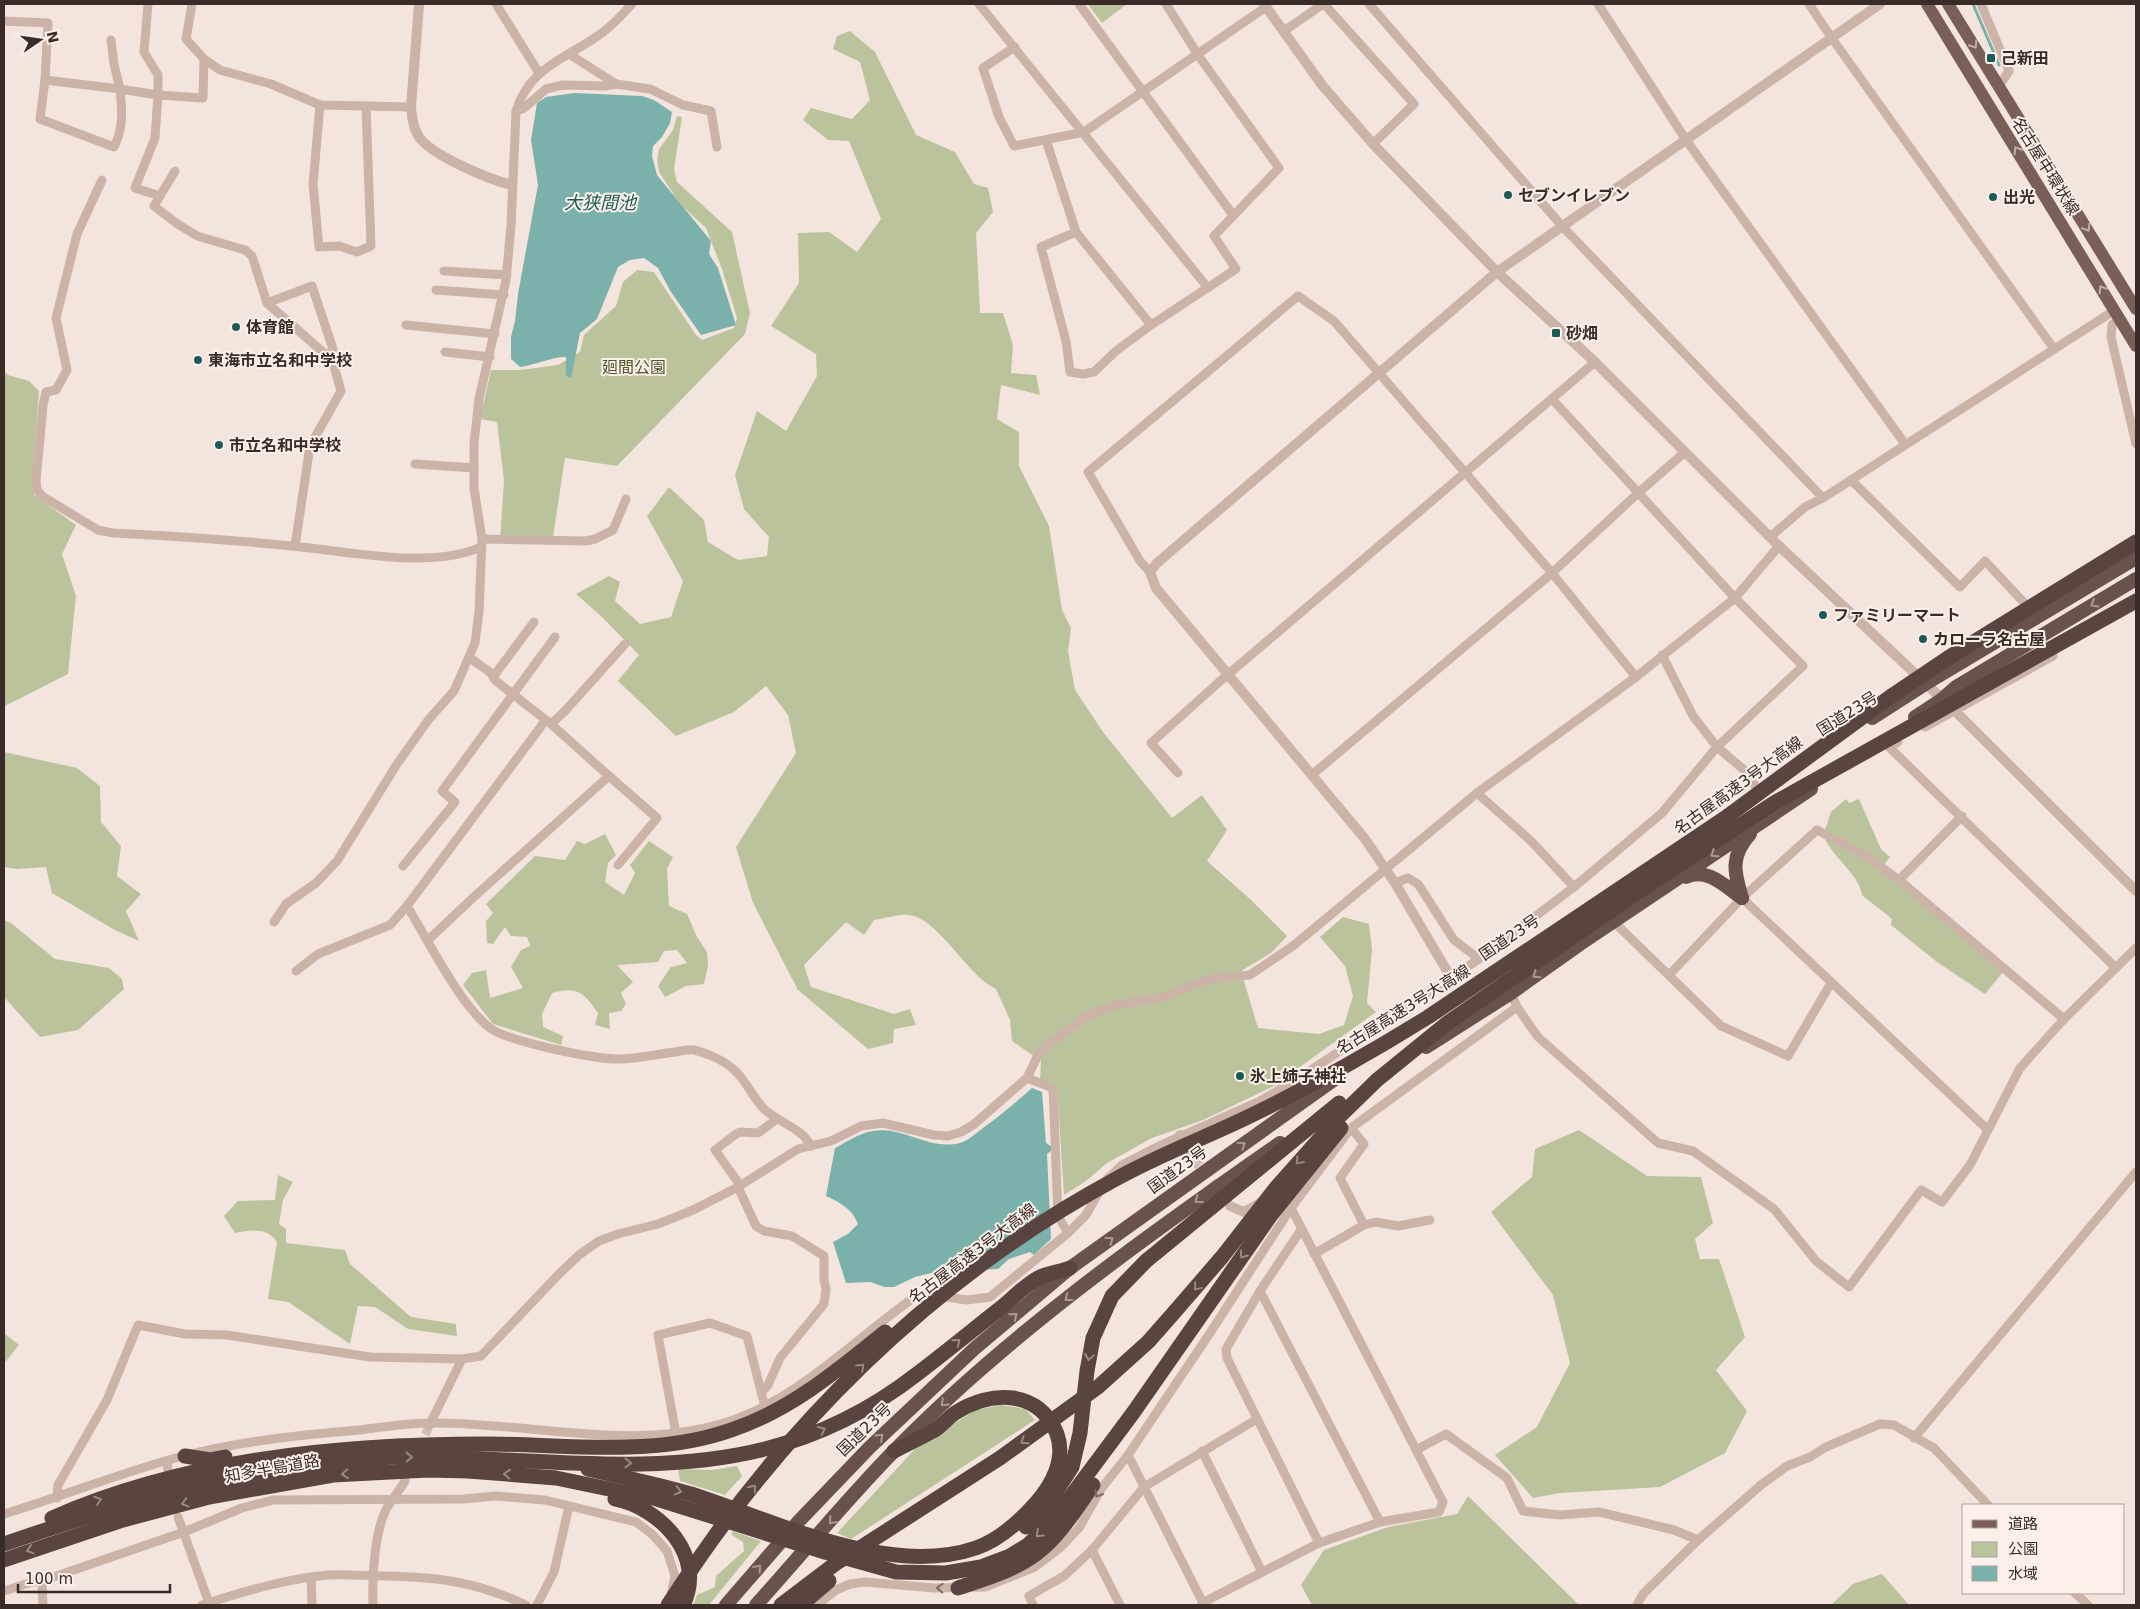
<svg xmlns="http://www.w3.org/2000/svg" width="2140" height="1609" font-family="'DejaVu Sans','Noto Sans JP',sans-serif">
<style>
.green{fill:#bbc39c}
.water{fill:#7bb1ab}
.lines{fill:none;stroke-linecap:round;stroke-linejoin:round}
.stream{stroke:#7bb1ab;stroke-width:3}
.minor-tunnel{stroke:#cec0b9;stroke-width:9;stroke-dasharray:9 4.5;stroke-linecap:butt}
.tertiary-tunnel{stroke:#cec0b9;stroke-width:10;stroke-dasharray:10 5;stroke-linecap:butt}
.minor{stroke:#ccb3a8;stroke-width:9}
.tertiary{stroke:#ccb3a8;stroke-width:10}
.primary{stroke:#7a5f59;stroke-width:12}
.trunk{stroke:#6a524c;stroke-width:14}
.motorway{stroke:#59443f;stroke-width:15}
.oneway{stroke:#c0afa8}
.oneway2{stroke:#ab9993}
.oneway3{stroke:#998983}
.oneway4{stroke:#7b6862}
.poi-dot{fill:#1d5b56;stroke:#faf0e9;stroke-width:2}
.labels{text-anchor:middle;stroke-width:4;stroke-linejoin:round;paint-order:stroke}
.poi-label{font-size:16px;font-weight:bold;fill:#382b28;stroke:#faf0e9;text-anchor:start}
.street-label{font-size:16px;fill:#382b28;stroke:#faf0e9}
.park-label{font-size:16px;fill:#4e572b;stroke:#faf0e9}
.water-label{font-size:18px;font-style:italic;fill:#1d5b56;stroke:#faf0e9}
</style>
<rect width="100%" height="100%" fill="#f3e5dd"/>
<!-- green -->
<g class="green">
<polygon points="1088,4 1127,4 1102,23"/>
<path d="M850 31 875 52 916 135 955 152 974 184 988 188 993 212 976 233 980 313H1003L1013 345 1011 373 1036 375 1040 395 1001 385 997 419 1019 432V466L1049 526 1062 610 1071 628 1068 651 1075 690 1103 732 1172 818 1202 795 1227 830 1207 861 1250 899 1287 936 1271 953 1241 971 1258 1028 1319 1034 1344 1025 1353 996 1345 966 1320 937 1343 917 1369 924 1372 950 1367 1003 1376 1012 1272 1087 1203 1120 1152 1138 1107 1163 1086 1181 1064 1195 1057 1087 1040 1081 1041 1061 1012 1041 1010 1020 996 989C967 976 937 916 908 915 897 914 884 919 874 920L864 935 846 922 804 965 811 987 894 1014 910 1009 916 1025 894 1029 893 1043 868 1049 798 990 753 903 736 847 796 753 788 715 766 686 734 712 676 736 618 681 639 655 601 616 576 594 609 576 620 582 615 601 640 624 671 617 683 581 647 516 669 487 704 520 708 542 738 560 767 556 769 537 744 509 735 475 757 411 786 431 817 376 816 354 771 326 799 283 798 233 829 232 857 252 881 219 849 141 828 140 803 120 811 108 852 119 870 100 860 62 833 49 837 36Z"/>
<polygon points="677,116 682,117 674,169 677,182 732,232 750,313 745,334 617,466 565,458 553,537 500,540 504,481 497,422 480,419 491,370 520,370 558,365 580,352 584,335 616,306 623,282 637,270 654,272 696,335 702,340 734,328 737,318 722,269 706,228 680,204 659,172 657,160 659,149 673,130"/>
<polygon points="4,371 8,375 29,381 39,391 32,486 34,495 76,525 62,554 76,596 68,674 5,706"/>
<polygon points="4,752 77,768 100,786 101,822 121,846 117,876 141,894 126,911 139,941 113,929 52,893 46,867 17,869 4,867"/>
<polygon points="1846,799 1849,803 1859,799 1881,849 1890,857 1884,865 1859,847 1825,830 1831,812"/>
<path d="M605 834 616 855 608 863 605 882 624 895 635 873 630 865 649 841 673 857 667 869 669 906 687 914 697 937 707 952 708 965 704 984 686 986 665 997 658 986 671 967 687 963 677 950 664 951 658 962 617 965 633 982 621 993 626 1004 621 1011 609 1013 610 1029 595 1025 598 1013C584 993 578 986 552 993L542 1014 543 1027 563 1036 561 1045 493 1024 463 985 472 973 486 970 490 998 523 988 511 967 521 950 530 946 527 937 511 936 505 927 493 944 487 943 486 921 493 913 486 904 535 856 565 860 577 841 585 844Z"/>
<path d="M1824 837 1862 857 1898 883 2003 972 1985 994 1937 962 1891 925 1892 919 1862 895C1859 874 1833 858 1824 837Z"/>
<polygon points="4,920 11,923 55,959 109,968 122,979 124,989 78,1030 40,1037 4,997"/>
<polygon points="1579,1130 1647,1176 1701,1177 1713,1223 1695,1239 1700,1259 1719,1259 1745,1337 1716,1370 1747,1411 1725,1453 1660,1487 1560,1493 1533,1498 1495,1455 1537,1427 1570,1363 1553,1295 1491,1212 1532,1177 1535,1149"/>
<path d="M278 1175 293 1182 283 1200 279 1224 286 1229V1243L345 1250 350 1264 411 1317 456 1324 457 1336 408 1329 375 1307 358 1306 350 1344 288 1302 268 1299 277 1242C267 1227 251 1230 235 1233L224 1216 238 1201 275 1200Z"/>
<polygon points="4,1301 5,1334 19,1345 6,1361 4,1361"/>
<polygon points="1001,1405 1025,1409 1035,1420 851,1539 837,1533 915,1449 975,1410"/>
<polygon points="737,1466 742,1476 725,1495 680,1481 678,1469 711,1470"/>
<polygon points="1468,1496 1579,1605 1312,1605 1301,1585 1324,1550 1388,1527 1457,1514"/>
<polygon points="732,1531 761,1541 709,1605 693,1605 697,1595 715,1587 716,1576 744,1551 743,1542 732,1535"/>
<polygon points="1882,1574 1909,1605 1831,1605 1853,1584"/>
</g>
<!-- water -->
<g class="water">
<path d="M574 93 642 96 654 100 672 112 670 123 662 137 653 146 652 156 657 175 711 241 709 254 718 268 736 325 701 335 671 292 658 268 644 258 630 260 618 267 597 319 580 333 571 378 566 376V357C551 357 535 365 520 367L511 359V337L515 321 518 294 538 185 531 140 537 103 546 97Z"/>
<path d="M1032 1088 1042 1092 1046 1143 1052 1147 1051 1151 1047 1154 1051 1239 1034 1255 1030 1252 1009 1259 998 1269 935 1272 915 1277 894 1287H885L870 1282 846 1283 833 1242 848 1234 858 1224C852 1208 840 1203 826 1196L835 1148C847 1142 859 1133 873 1131 903 1125 932 1153 963 1142 968 1140 974 1135 979 1131 997 1118 1015 1103 1032 1088Z"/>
</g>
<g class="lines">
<!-- stream -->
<polyline class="stream" points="1973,4 1999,65"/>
<!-- minor-tunnel -->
<polyline class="minor-tunnel" points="420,1447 428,1429"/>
<!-- tertiary-tunnel -->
<polyline class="tertiary-tunnel" points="1193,1158 1220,1193"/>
<!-- minor -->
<g class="minor">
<polyline points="192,4 186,39 204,59 220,70 271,84 320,105 411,107"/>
<polyline points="496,4 539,73"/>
<polyline points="979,4 1208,288"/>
<polyline points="1079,4 1233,215"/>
<polyline points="1324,4 1414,104 1373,144"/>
<polyline points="1369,4 1562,226 1823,498"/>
<polyline points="1598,4 1686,140 1905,444"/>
<polyline points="1809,4 1831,37 2054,349"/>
<polyline points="1981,4 2009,71 1999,86"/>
<path d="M4 21 48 23 45 80 40 119 114 147C124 128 122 109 120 89L158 95V75L144 52 148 4"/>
<polyline points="1284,31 1323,4"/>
<polyline points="1015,47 983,68 999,117 1014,146 1084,132 1266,7"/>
<polyline points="569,54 616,84"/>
<polyline points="204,59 203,98 158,95 155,138 135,188 160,196 154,206 176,223 197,236 245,250 252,256 267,303 324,353 333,363 341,391 310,446 295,546"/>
<polyline points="45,80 120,89 114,64 111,40"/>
<polyline points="320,105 313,184 319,247 339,246 357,252 371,246 366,106"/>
<polyline points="516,111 524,108 546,89 563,85 606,86 616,84 650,89 683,105 711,111 717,147"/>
<polyline points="1046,140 1076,232 1041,247 1066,341 1070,372 1083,374 1094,372 1116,351 1151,325 1236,269 1214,236 1279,168 1198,55 1166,4"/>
<path d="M102 180 77 234 56 318 67 370 56 390 46 392 43 405 36 481 37 490 42 496 98 530 113 533C173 536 233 540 292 546 347 551 429 570 481 547"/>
<polyline points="160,196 175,171"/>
<polyline points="1076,232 1151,325"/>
<polyline points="444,271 507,275"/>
<polyline points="436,290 504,295"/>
<polyline points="267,303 312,286 333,349 327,356"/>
<polyline points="2120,318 2112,325 2111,337 2136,444"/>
<polyline points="406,325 495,334"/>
<polyline points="445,352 490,357"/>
<polyline points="415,464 474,468"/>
<polyline points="1851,480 1960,587 1985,561 2030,609"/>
<polyline points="1770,537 1805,507 1823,498 2115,310"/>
<polyline points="482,539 586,541 595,539 613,530 626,499"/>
<polyline points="1150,572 1140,561 1088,472 1298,296 1334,321 1552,573 1636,677"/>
<polyline points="1662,655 1693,716 1717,747 1750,775 1757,790"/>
<polyline points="493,677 534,622"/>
<path d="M545 721 407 906C428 940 460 1005 490 1028 509 1042 594 1059 619 1059 637 1059 657 1054 675 1052 681 1051 688 1049 694 1050 704 1052 720 1059 728 1065 744 1075 751 1096 764 1109 779 1123 801 1127 811 1146"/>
<polyline points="551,724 565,711 625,644"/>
<polyline points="1925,727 2053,656"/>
<polyline points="1898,742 1889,747 2116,968"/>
<polyline points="1178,773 1151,743 1218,683 1595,362"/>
<polyline points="1313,774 1552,573 1637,494 1685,452"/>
<polyline points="609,776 657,818 618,865"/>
<polyline points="1477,793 1531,841 1574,887"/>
<polyline points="403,866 455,802 442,791 555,637"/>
<polyline points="1899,880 1962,816"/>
<polyline points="1395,883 1408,878 1418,884 1454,940 1479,959"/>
<polyline points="1742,898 1988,1130"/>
<path d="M274 922 286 904 316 883 337 861 397 764 429 719 454 691 475 643 479 612 482 539 474 488V443L479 399 506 280 511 226 516 111C529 68 565 59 599 35 611 27 622 15 632 4"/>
<polyline points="1614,922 1721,1026 1788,1056 1831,983"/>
<polyline points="428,940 476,895 609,776 551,724 496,681 491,673 470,658"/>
<polyline points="296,971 318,954 390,925 407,906"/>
<polyline points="1669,975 1742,898 1817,830 1863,854 1899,880 2064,1019"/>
<polyline points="1511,993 1517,1007 1538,1037 1658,1143 1693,1151 1774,1209 1816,1261 1849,1287 1921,1190 1942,1202 1970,1165 2020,1068 2064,1019 2136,948"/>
<polyline points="1351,1128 1364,1144 1340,1178 1364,1225"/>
<polyline points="1107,1179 1122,1165 1163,1144 1260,1101 1299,1078 1479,959 1574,887 1662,813 1717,747 1803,666 1735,598 1552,399"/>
<polyline points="740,1185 715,1150 736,1134 740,1132 758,1133 777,1119"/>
<polyline points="738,1187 756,1226 764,1231 792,1236 824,1256 824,1280 826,1289 824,1304 780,1358 768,1385 761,1393"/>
<polyline points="1301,1230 1260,1291 1226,1349 1227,1358 1319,1543"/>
<polyline points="1068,1233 1086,1215 1100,1190"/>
<polyline points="1314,1254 1364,1225 1376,1222 1398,1226 1430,1220"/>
<polyline points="1260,1291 1380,1522"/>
<polyline points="429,1426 462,1359"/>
<polyline points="676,1434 658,1335 710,1323 747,1336 765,1407"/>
<polyline points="1914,1438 2136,1172"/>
<polyline points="1416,1450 1446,1434 1507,1478 1523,1511 1560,1515 1599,1512 1674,1530 1698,1540"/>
<polyline points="1202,1451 1262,1572"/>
<polyline points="1128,1455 1204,1605"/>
<polyline points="167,1461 168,1471"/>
<polyline points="57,1498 58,1485 107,1400 138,1325 185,1334 227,1335 370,1357 462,1359 481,1356 560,1273 579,1255 599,1241 618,1234 658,1224 693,1210 738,1187 798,1149 831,1141 861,1126 883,1123 934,1135 948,1136 961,1132 973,1125 1027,1078 1040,1051 1088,1015 1116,1005 1165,997 1190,986 1210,979 1250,975 1293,946 1477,793 1636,677 1735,598 1779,546"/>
<path d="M4 1514C64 1496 122 1472 183 1456 241 1441 300 1435 359 1430 383 1427 408 1423 431 1423 529 1422 628 1452 724 1423 798 1400 851 1342 912 1299L925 1294 967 1300 990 1297 1068 1233 1058 1216 1053 1088 1027 1078"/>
<polyline points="178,1517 209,1603"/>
<polyline points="1092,1550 1120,1605"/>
<polyline points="311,1577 312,1605"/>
<polyline points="42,1581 43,1605"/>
<polyline points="4,1591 32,1582 42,1581 184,1532 242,1508 273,1500 463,1499 496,1496 545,1500 636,1522 653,1535 667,1551 675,1576 671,1596"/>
<polyline points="2075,1593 2088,1605"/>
<polyline points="1202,1603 1319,1543 1380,1522 1439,1512 1443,1502 1291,1208"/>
<path d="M202 1605C243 1591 285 1579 328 1575 347 1574 367 1576 385 1576 439 1577 477 1582 526 1605"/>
<path d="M373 1605C372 1579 374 1525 390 1503 395 1496 400 1489 405 1481"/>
<polyline points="537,1605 554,1572 569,1506"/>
<polyline points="817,1605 836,1590 850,1584 865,1582 934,1588 985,1587 1035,1567 1060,1548 1079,1528 1101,1489 1128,1455 1210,1333 1291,1208 1351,1128 1517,1007"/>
<polyline points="1033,1605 1029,1596 1064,1576 1092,1550 1144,1487 1257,1419"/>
<polyline points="1637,1605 1643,1594 1698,1540 1761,1485 1787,1466 1810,1457 1826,1447 1880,1424 1894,1425 1934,1448 1988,1505"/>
</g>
<!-- tertiary -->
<g class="tertiary">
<path d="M419 4 411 107C412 117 413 128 419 137 431 155 490 180 512 185"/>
<polyline points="1264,4 1322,85 1373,144 1497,272 1595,362 1779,546 1955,711 2136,891"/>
<polyline points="1450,976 1395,883 1365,839 1156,588 1150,572 1157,563 1497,272 1880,4"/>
<polyline points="1180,1135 1193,1158"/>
<polyline points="1283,1193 1291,1208"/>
<polyline points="1230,1206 1244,1212 1260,1203"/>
</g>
<!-- primary -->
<g class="primary">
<polyline points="1927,4 2136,346"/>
<polyline points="1948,4 2136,309"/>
</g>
<!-- trunk -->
<g class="trunk">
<polyline points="1915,717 1941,700 1956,687 2136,579"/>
<polyline points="1872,718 1925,684 2136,558"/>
<path d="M1686 877C1707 867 1725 886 1742 898"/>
<path d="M1742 898C1734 872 1730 856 1750 834"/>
<polyline points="1426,1047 1511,993 1580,944 1811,789"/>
<polyline points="726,1605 798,1522 870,1447 974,1349 1070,1268 1339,1076"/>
<path d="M756 1605C802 1554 846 1500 894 1451 1007 1335 1148 1235 1280 1143"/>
</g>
<!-- motorway -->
<g class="motorway">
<polyline points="185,1456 210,1460 225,1457"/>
<path d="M588 1469C622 1477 657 1484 691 1494 775 1521 888 1578 976 1548 999 1540 1020 1521 1036 1503 1052 1485 1066 1459 1057 1434 1039 1389 991 1390 955 1413 948 1418 942 1425 935 1430 922 1437 908 1444 894 1451"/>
<path d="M615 1499C661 1508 707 1557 683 1605"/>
<path d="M52 1518C187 1459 339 1444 486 1444 568 1444 655 1458 734 1429 792 1409 838 1370 885 1332"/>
<polyline points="1026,1527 1043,1512 1072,1467 1080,1433 1087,1371 1093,1338 1112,1296 1146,1261 1339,1103"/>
<path d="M4 1544C106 1509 204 1478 312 1466 340 1462 368 1458 397 1457 519 1455 645 1479 765 1449 821 1435 872 1409 917 1374 946 1352 974 1329 1002 1307 1013 1298 1025 1285 1038 1278 1047 1273 1060 1272 1070 1268"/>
<polyline points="4,1560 123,1520 209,1497 333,1475 428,1470 468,1471 556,1478 657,1499 825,1552 896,1572 946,1573 981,1567 1010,1556 1028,1545 1051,1523 1133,1413 1271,1215 1341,1128"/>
<path d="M958 1588C984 1579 1013 1571 1036 1554 1060 1536 1076 1509 1093 1485"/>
<path d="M668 1605C779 1430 931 1279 1114 1180 1160 1154 1210 1136 1256 1113 1315 1084 1372 1052 1428 1017L1725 818 1890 697 1948 658 2136 542"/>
<polyline points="781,1605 835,1564 1000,1458 1098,1387 1148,1342 1171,1316 1222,1257 1275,1189 1338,1118 1377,1080 1446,1024 1635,894 1774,803 2136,601"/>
<polyline points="801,1605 829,1581"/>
</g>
</g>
<!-- one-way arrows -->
<defs><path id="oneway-chevron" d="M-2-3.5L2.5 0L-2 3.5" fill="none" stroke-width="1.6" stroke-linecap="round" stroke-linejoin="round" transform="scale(1.25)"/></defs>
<g class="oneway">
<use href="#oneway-chevron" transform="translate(1974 45) rotate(58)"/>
<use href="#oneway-chevron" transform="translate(2017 150) rotate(-122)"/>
<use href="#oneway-chevron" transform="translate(2087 228) rotate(58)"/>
<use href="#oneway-chevron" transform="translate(2102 289) rotate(-122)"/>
</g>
<g class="oneway2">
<use href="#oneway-chevron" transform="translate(2094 604) rotate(149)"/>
<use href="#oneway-chevron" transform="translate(1714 854) rotate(147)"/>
<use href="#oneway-chevron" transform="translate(1536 975) rotate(145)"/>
<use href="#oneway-chevron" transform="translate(1242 1145) rotate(-35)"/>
<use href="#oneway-chevron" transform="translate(1198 1200) rotate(144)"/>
<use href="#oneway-chevron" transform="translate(1110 1240) rotate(-36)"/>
<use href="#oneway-chevron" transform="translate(1068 1298) rotate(142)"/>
<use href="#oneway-chevron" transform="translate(1014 1316) rotate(-40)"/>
<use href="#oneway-chevron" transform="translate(944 1403) rotate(136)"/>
<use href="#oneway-chevron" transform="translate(880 1437) rotate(-43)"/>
<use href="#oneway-chevron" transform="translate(832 1521) rotate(132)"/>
<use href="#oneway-chevron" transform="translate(758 1568) rotate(-49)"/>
</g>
<g class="oneway3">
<use href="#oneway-chevron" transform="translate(1299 1161) rotate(131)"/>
<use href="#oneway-chevron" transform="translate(1243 1255) rotate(125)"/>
<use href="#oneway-chevron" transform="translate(1197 1287) rotate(130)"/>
<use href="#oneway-chevron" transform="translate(957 1342) rotate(-39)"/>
<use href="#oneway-chevron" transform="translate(1089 1357) rotate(100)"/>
<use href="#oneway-chevron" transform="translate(861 1367) rotate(-44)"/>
<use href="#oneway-chevron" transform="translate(822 1430) rotate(-25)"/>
<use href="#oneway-chevron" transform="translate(1024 1441) rotate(146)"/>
<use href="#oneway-chevron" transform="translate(409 1457) rotate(-1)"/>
<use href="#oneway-chevron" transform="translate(628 1463) rotate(1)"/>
<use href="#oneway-chevron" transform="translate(345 1474) rotate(176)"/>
<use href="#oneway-chevron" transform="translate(507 1474) rotate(-175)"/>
<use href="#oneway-chevron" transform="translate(753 1488) rotate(-52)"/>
<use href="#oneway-chevron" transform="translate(678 1491) rotate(14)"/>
<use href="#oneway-chevron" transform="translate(98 1500) rotate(-20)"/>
<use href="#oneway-chevron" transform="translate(185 1503) rotate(165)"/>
<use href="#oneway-chevron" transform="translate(1039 1534) rotate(137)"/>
<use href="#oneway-chevron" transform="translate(30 1550) rotate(161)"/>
</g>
<g class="oneway4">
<use href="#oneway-chevron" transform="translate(1098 1494) rotate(121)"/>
<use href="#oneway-chevron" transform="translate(940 1588) rotate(-178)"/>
</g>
<!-- markers -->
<g class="poi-dot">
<rect x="1986" y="53" width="10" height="10" rx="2.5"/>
<circle cx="1508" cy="195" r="5"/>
<circle cx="1993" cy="197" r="5"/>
<circle cx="236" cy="327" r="5"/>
<rect x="1551" y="328" width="10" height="10" rx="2.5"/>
<circle cx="198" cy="360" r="5"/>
<circle cx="219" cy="445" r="5"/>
<circle cx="1823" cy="615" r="5"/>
<circle cx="1923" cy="639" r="5"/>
<circle cx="1240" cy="1076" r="5"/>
</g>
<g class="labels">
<!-- poi labels -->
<g class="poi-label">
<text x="2001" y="64">己新田</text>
<text x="1518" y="201">セブンイレブン</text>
<text x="2003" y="203">出光</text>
<text x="246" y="333">体育館</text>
<text x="1566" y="339">砂畑</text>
<text x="208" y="366">東海市立名和中学校</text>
<text x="229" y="451">市立名和中学校</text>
<text x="1833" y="621">ファミリーマート</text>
<text x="1933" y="645">カローラ名古屋</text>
<text x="1250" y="1082">氷上姉子神社</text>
</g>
<!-- street labels -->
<g class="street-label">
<text transform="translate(2046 166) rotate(58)" y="6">名古屋中環状線</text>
<text transform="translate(1847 713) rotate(-32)" y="6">国道23号</text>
<text transform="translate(1738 785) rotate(-36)" y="6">名古屋高速3号大高線</text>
<text transform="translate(1509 937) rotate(-34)" y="6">国道23号</text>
<text transform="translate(1403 1009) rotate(-32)" y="6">名古屋高速3号大高線</text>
<text transform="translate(1177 1169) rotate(-36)" y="6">国道23号</text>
<text transform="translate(972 1253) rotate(-37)" y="6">名古屋高速3号大高線</text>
<text transform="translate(864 1429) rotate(-44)" y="6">国道23号</text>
<text transform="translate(272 1468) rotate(-10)" y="6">知多半島道路</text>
</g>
<!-- park labels -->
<g class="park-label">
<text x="634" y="373">廻間公園</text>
</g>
<!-- water labels -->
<g class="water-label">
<text x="600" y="209">大狭間池</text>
</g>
</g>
<!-- border -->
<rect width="2140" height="1609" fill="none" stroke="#382b28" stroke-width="10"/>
<!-- legend -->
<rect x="1962" y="1504" width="162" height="90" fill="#faf0e9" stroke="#aca19c"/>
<rect x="1972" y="1520" width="25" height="8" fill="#7a5f59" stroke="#aca19c"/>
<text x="2008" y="1529" font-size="15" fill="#382b28">道路</text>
<rect x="1972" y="1542" width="25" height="15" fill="#bbc39c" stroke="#aca19c"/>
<text x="2008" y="1554" font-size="15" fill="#382b28">公園</text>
<rect x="1972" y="1566" width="25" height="15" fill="#7bb1ab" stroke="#aca19c"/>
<text x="2008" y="1579" font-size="15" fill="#382b28">水域</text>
<!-- north arrow -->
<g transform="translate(40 40) rotate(77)" stroke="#faf0e9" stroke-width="4" paint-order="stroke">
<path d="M0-4L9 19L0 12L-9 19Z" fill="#382b28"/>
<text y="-8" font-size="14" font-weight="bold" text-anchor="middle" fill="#382b28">N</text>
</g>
<!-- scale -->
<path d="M18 1584v8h152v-8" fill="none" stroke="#382b28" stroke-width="2.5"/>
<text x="25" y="1584" font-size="15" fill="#382b28" stroke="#faf0e9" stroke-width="4" paint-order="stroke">100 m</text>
</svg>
